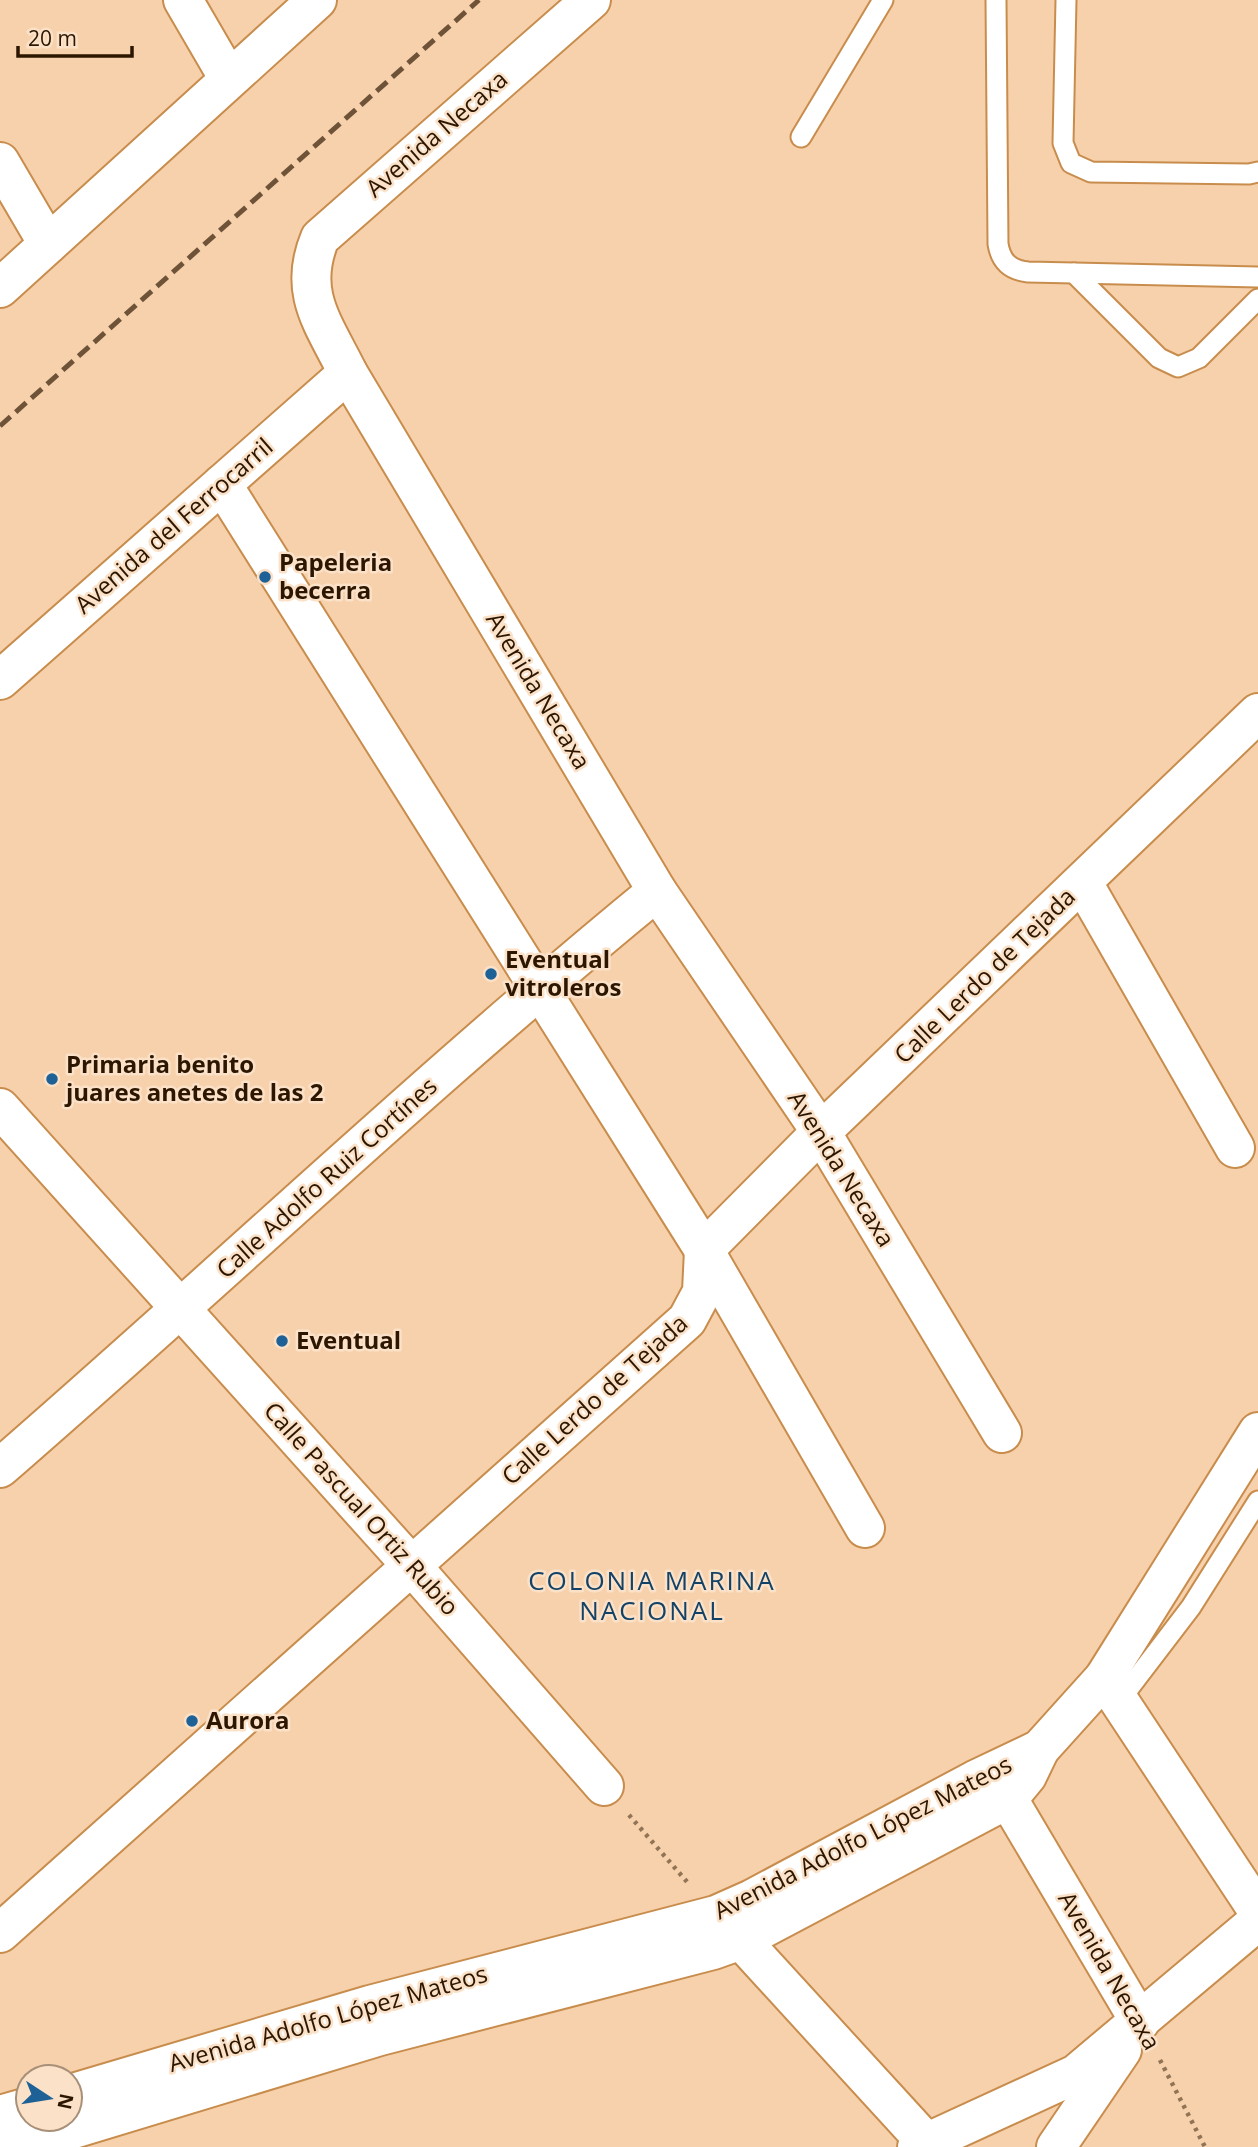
<svg xmlns="http://www.w3.org/2000/svg" width="1258" height="2147" font-family="'Open Sans',sans-serif">
<style>
.lines{fill:none;stroke-linecap:round;stroke-linejoin:round}
.lane-casing{stroke:#c88d4d;stroke-width:23}
.street-casing{stroke:#c88d4d;stroke-width:42}
.path{stroke:#917355;stroke-width:4.5;stroke-dasharray:3.5 5;stroke-linecap:butt}
.lane{stroke:#fff;stroke-width:19}
.street{stroke:#fff;stroke-width:38}
.rail{stroke:#6f5339;stroke-width:5;stroke-dasharray:14 7;stroke-linecap:butt}
.poi-dot{fill:#1d6196;stroke:#fae1c8;stroke-width:2.5}
.labels{text-anchor:middle;stroke-width:5;stroke-linejoin:round;paint-order:stroke}
.street-label{font-size:24px;fill:#2d1600;stroke:#fae1c8}
.poi-label{font-size:24px;font-weight:bold;fill:#2d1600;stroke:#fae1c8;text-anchor:start}
.neighbourhood-label{font-size:26px;letter-spacing:2px;fill:#144266;stroke:#fae1c8}
</style>
<rect width="100%" height="100%" fill="#f7d1ac"/>
<g class="lines">
<defs>
<g id="lane">
<path d="M996 0 998 244C1001 262 1010 270 1028 272L1258 277"/>
<polyline points="1066,0 1063,143 1071,163 1091,172 1249,174 1258,172"/>
<polyline points="801,137 883,0"/>
<polyline points="1074,273 1159,358 1178,367 1199,358 1258,299"/>
<polyline points="1120,1700 1191,1607 1258,1501"/>
</g>
<g id="street">
<polyline points="183,0 229,79"/>
<path d="M591 0 320 238C297 293 324 324 348 373L657 891 821 1132 1002 1433"/>
<polyline points="0,162 48,244"/>
<polyline points="0,288 317,0"/>
<polyline points="222,484 704,1250 865,1528"/>
<polyline points="0,680 348,373"/>
<polyline points="1083,883 1235,1148"/>
<polyline points="0,1108 411,1565 604,1786"/>
<path d="M0 1468C220 1277 431 1076 657 891"/>
<polyline points="1104,1678 1258,1911"/>
<polyline points="1008,1799 1140,2022"/>
<polyline points="0,1933 687,1320 702,1292 704,1250 821,1132 1258,713"/>
<polyline points="741,1940 925,2141"/>
<polyline points="70,2094 370,2005 716,1915 752,1899 975,1780 1040,1749 1104,1678 1258,1432"/>
<polyline points="0,2115 28,2107"/>
<polyline points="14,2147 380,2036 713,1950 741,1940 1008,1799 1027,1776 1040,1749"/>
<polyline points="917,2147 1076,2074 1258,1921"/>
<polyline points="1056,2147 1122,2050"/>
</g>
</defs>
<!-- lane casing -->
<use href="#lane" class="lane-casing"/>
<!-- street casing -->
<use href="#street" class="street-casing"/>
<!-- path -->
<g class="path">
<polyline points="629,1815 688,1883"/>
<polyline points="1160,2060 1205,2147"/>
</g>
<!-- lane -->
<use href="#lane" class="lane"/>
<!-- street -->
<use href="#street" class="street"/>
<!-- rail -->
<polyline class="rail" points="0,426 479,0"/>
</g>
<!-- markers -->
<g class="poi-dot">
<circle cx="265" cy="577" r="7"/>
<circle cx="491" cy="974" r="7"/>
<circle cx="52" cy="1079" r="7"/>
<circle cx="282" cy="1341" r="7"/>
<circle cx="192" cy="1721" r="7"/>
</g>
<g class="labels">
<!-- street labels -->
<g class="street-label">
<text transform="translate(437 134) rotate(-41)" y="8">Avenida Necaxa</text>
<text transform="translate(174 526) rotate(-41)" y="8">Avenida del Ferrocarril</text>
<text transform="translate(538 691) rotate(59)" y="8">Avenida Necaxa</text>
<text transform="translate(985 976) rotate(-44)" y="8">Calle Lerdo de Tejada</text>
<text transform="translate(841 1169) rotate(58)" y="8">Avenida Necaxa</text>
<text transform="translate(327 1178) rotate(-42)" y="8">Calle Adolfo Ruiz Cortínes</text>
<text transform="translate(595 1400) rotate(-42)" y="8">Calle Lerdo de Tejada</text>
<text transform="translate(361 1509) rotate(48)" y="8">Calle Pascual Ortiz Rubio</text>
<text transform="translate(863 1838) rotate(-27)" y="8">Avenida Adolfo López Mateos</text>
<text transform="translate(1109 1971) rotate(60)" y="8">Avenida Necaxa</text>
<text transform="translate(328 2019) rotate(-16)" y="8">Avenida Adolfo López Mateos</text>
</g>
<!-- poi labels -->
<g class="poi-label">
<text x="279" y="571">Papeleria<tspan x="279" dy="28">becerra</tspan></text>
<text x="505" y="968">Eventual<tspan x="505" dy="28">vitroleros</tspan></text>
<text x="66" y="1073">Primaria benito<tspan x="66" dy="28">juares anetes de las 2</tspan></text>
<text x="296" y="1349">Eventual</text>
<text x="206" y="1729">Aurora</text>
</g>
<!-- neighbourhood labels -->
<g class="neighbourhood-label">
<text x="652" y="1590">COLONIA MARINA<tspan x="652" dy="30">NACIONAL</tspan></text>
</g>
</g>
<!-- north arrow -->
<g transform="translate(49 2098) rotate(102)"><circle r="33" fill="#fae1c8" stroke="#a89078" stroke-width="2"/>
<path d="M0-5L12 26L0 18L-12 26Z" fill="#1d6196"/>
<text y="-10" font-size="19" font-weight="bold" text-anchor="middle" fill="#2d1600">N</text>
</g>
<!-- scale -->
<path d="M18 46v10h114v-10" fill="none" stroke="#2d1600" stroke-width="3.5"/>
<text x="28" y="46" font-size="21" fill="#2d1600" stroke="#fae1c8" stroke-width="5" paint-order="stroke">20 m</text>
</svg>
